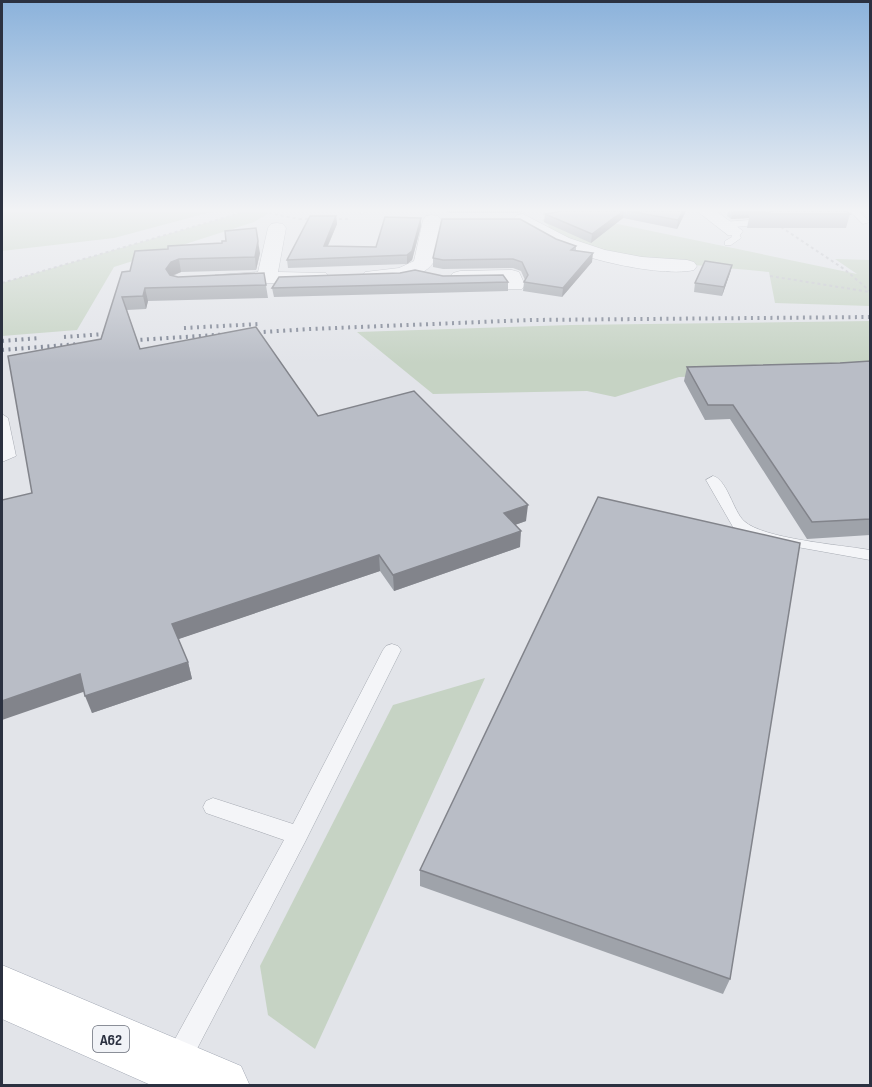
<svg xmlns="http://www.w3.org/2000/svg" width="872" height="1087" font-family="'Sofia Sans Condensed',sans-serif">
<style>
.green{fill:#c6d3c4}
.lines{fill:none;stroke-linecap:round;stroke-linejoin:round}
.lane-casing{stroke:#a7abb3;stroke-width:1}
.street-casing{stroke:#a7abb3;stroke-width:1}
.primary-casing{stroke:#a2a8b4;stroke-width:1}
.path{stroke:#c0c2c8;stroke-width:2;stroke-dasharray:3 3;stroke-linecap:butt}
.lane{fill:#f4f5f8;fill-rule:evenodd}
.street{fill:#f4f5f8;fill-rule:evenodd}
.primary{fill:#fff;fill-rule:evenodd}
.rail{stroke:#7c8392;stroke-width:4;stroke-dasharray:2 4.5;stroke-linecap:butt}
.path-bridge{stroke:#c0c2c8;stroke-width:2;stroke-dasharray:3 3;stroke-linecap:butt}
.wall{fill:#9fa3aa}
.shaded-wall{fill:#82848b}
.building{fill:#b9bdc6;stroke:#82848b;stroke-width:1.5}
.labels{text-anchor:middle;stroke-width:4.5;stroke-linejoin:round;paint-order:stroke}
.shield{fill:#f1f3f7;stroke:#666b77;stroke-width:1.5}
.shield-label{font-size:16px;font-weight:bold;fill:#2b3140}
</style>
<rect width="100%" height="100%" fill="#e2e4e9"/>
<!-- green -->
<g class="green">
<polygon points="2,211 215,211 114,238 2,251"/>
<polygon points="247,211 269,213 254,222 114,267 77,330 2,336 2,283"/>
<path d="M555 216 589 218 857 274 835 259 870 260V306L775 303 769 272C698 264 609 264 547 228L549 226 542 220Z"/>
<polygon points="870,321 870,371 679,377 615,397 587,391 433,394 357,332 571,325"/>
<polygon points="485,678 315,1049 268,1015 260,966 393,705"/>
</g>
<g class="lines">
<defs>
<g id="lane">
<polygon points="359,211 367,211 362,214"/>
<polygon points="850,211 859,211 870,222 863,224"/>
<polygon points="764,219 768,222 767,224 724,228 720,225 724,222"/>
<polygon points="731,229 737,229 741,238 731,245 725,245 725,241 732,237"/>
<polygon points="2,414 8,418 16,456 2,462"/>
<path d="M713 476C727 479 733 511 744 521 763 539 842 545 870 550V560L758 540 733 527 706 480Z"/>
<polygon points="392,644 398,646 401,650 305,842 187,1068 178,1072 169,1068 165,1059 169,1050 284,840 206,813 203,807 206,801 213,798 293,824 383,650 386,646"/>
</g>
<g id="street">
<polygon points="697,211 716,211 743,231 740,235 728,235"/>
<path d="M523 214 569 238 605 250 642 257 687 260 694 262 697 266 694 270C657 279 537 251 514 219L517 215Z"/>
<path d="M432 215 438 216 441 220 433 263C420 281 384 285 365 280L362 276 365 272 399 268 414 261 423 220 426 216Z"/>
<polygon points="277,223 283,224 286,228 278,272 326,273 329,277 326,281 222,285 215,283 212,279 215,275 258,272 268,228 271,224"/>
<polygon points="512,270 519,272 525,285 522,289 508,289 504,282 460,283 453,281 450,277 453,273 460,271"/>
</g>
<polygon id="primary" points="2,965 241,1066 250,1086 153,1086 2,1019"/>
</defs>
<!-- lane casing -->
<use href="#lane" class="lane-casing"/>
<!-- street casing -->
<use href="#street" class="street-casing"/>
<!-- primary casing -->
<use href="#primary" class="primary-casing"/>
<!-- path -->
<g class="path">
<polyline points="299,219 314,219"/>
<polyline points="333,219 350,219"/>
<polyline points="781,227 844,269 870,291"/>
<polyline points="770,276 870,292"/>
<polyline points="2,283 247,211 263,213"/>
</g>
<!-- lane -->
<use href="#lane" class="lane"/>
<!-- street -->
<use href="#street" class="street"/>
<!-- primary -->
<use href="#primary" class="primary"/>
<!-- rail -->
<g class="rail">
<polyline points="184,328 259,324"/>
<polyline points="64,337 118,333"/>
<polyline points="2,341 40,338"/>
<polyline points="121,341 310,329 530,320 870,317"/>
<polyline points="2,350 79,344"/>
</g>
<!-- path-bridge -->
<polyline class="path-bridge" points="269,213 299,219"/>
</g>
<!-- wall -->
<g class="wall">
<polygon points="446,211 526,211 517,213 449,213"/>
<polygon points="562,211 686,211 677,229 623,218 591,243 544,222 545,214"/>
<polygon points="728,211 846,211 850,214 846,228 747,228 749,218 731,219 727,216"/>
<polygon points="336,216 337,224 328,246 376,247 421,226 412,260 407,264 288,268 287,260"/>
<polygon points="556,239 576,246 576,251 592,262 562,297 523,291 524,282 525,280 521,271 513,268 443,269 433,267 433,258"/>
<polygon points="135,251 260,253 256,270 181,272 173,276 178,277 264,273 268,298 148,301 146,309 127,310 140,349 318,416 526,521 515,525 520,547 394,591 380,571 178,639 188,662 192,679 92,713 32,493 101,339 130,271"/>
<polygon points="732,265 730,273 722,296 694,292 695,283"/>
<polygon points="443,276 508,282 508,291 274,297 272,288"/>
<polygon points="870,361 870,535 807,539 730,419 705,420 684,381 687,367 840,363"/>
<polygon points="420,870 730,979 723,994 420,886"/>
</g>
<!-- shaded-wall -->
<g class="shaded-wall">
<polygon points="623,211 624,211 623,218 591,243 592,234"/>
<polygon points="683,211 686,211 677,229 678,220"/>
<polygon points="733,211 765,211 764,214 750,214 749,218 731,219"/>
<polygon points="336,216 337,224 324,254 324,246"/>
<polygon points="421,218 421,226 412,260 407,264 407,255"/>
<polygon points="258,241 260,253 256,270 255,257"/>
<polygon points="593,253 592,262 562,297 563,288"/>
<polygon points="179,259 181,272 173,275 169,282 166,269 171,262"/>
<polygon points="732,265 730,273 722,296 724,287"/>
<polygon points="145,288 148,301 146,309 143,296"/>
<polygon points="528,505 526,521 503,529 504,513"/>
<polygon points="521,531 520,547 394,591 393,575"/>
<polygon points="379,555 380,571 176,640 172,624"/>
<polygon points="188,662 192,679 92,713 85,696"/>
<polygon points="80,674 86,691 2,720 2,701"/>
</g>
<!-- building -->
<g class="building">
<polygon points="562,211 623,211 592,234 545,214"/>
<polygon points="628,211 683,211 678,220"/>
<polygon points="771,211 846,211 850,214 750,214 770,212"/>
<polygon points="310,216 336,216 324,246 376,247 385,217 421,218 412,251 407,255 287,260"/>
<polygon points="442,219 520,219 556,239 576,246 571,250 593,253 563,288 524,282 528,275 522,262 513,259 443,260 433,258"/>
<polygon points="256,228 258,241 255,257 179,259 171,262 166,269 170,275 178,277 264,273 266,285 145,288 143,296 122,297 140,349 256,327 318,416 414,391 528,505 504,513 521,531 393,575 379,555 172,624 188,662 85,696 80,674 2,701 2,500 32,493 8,356 101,339 122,272 130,271 135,251 168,249 168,246 222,243 222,241 226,241 225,231"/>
<polygon points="705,261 732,265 724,287 695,283"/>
<polygon points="415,270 443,276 503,275 508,282 272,288 279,277 400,273"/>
<polygon points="870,361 870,519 812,522 733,405 708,405 687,367 840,363"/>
<polygon points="598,497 800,543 730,979 420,870"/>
</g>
<!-- sky -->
<linearGradient id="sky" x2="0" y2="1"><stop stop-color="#8bb2db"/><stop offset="0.58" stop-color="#f2f3f5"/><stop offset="1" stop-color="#f2f3f5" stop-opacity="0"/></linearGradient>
<rect width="872" height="363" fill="url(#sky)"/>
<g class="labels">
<!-- shield labels -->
<rect class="shield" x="93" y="1026" width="36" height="26" rx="4.5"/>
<g class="shield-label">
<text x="111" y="1045">A62</text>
</g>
</g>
<!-- border -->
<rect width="872" height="1087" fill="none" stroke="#2b3140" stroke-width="6"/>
</svg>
